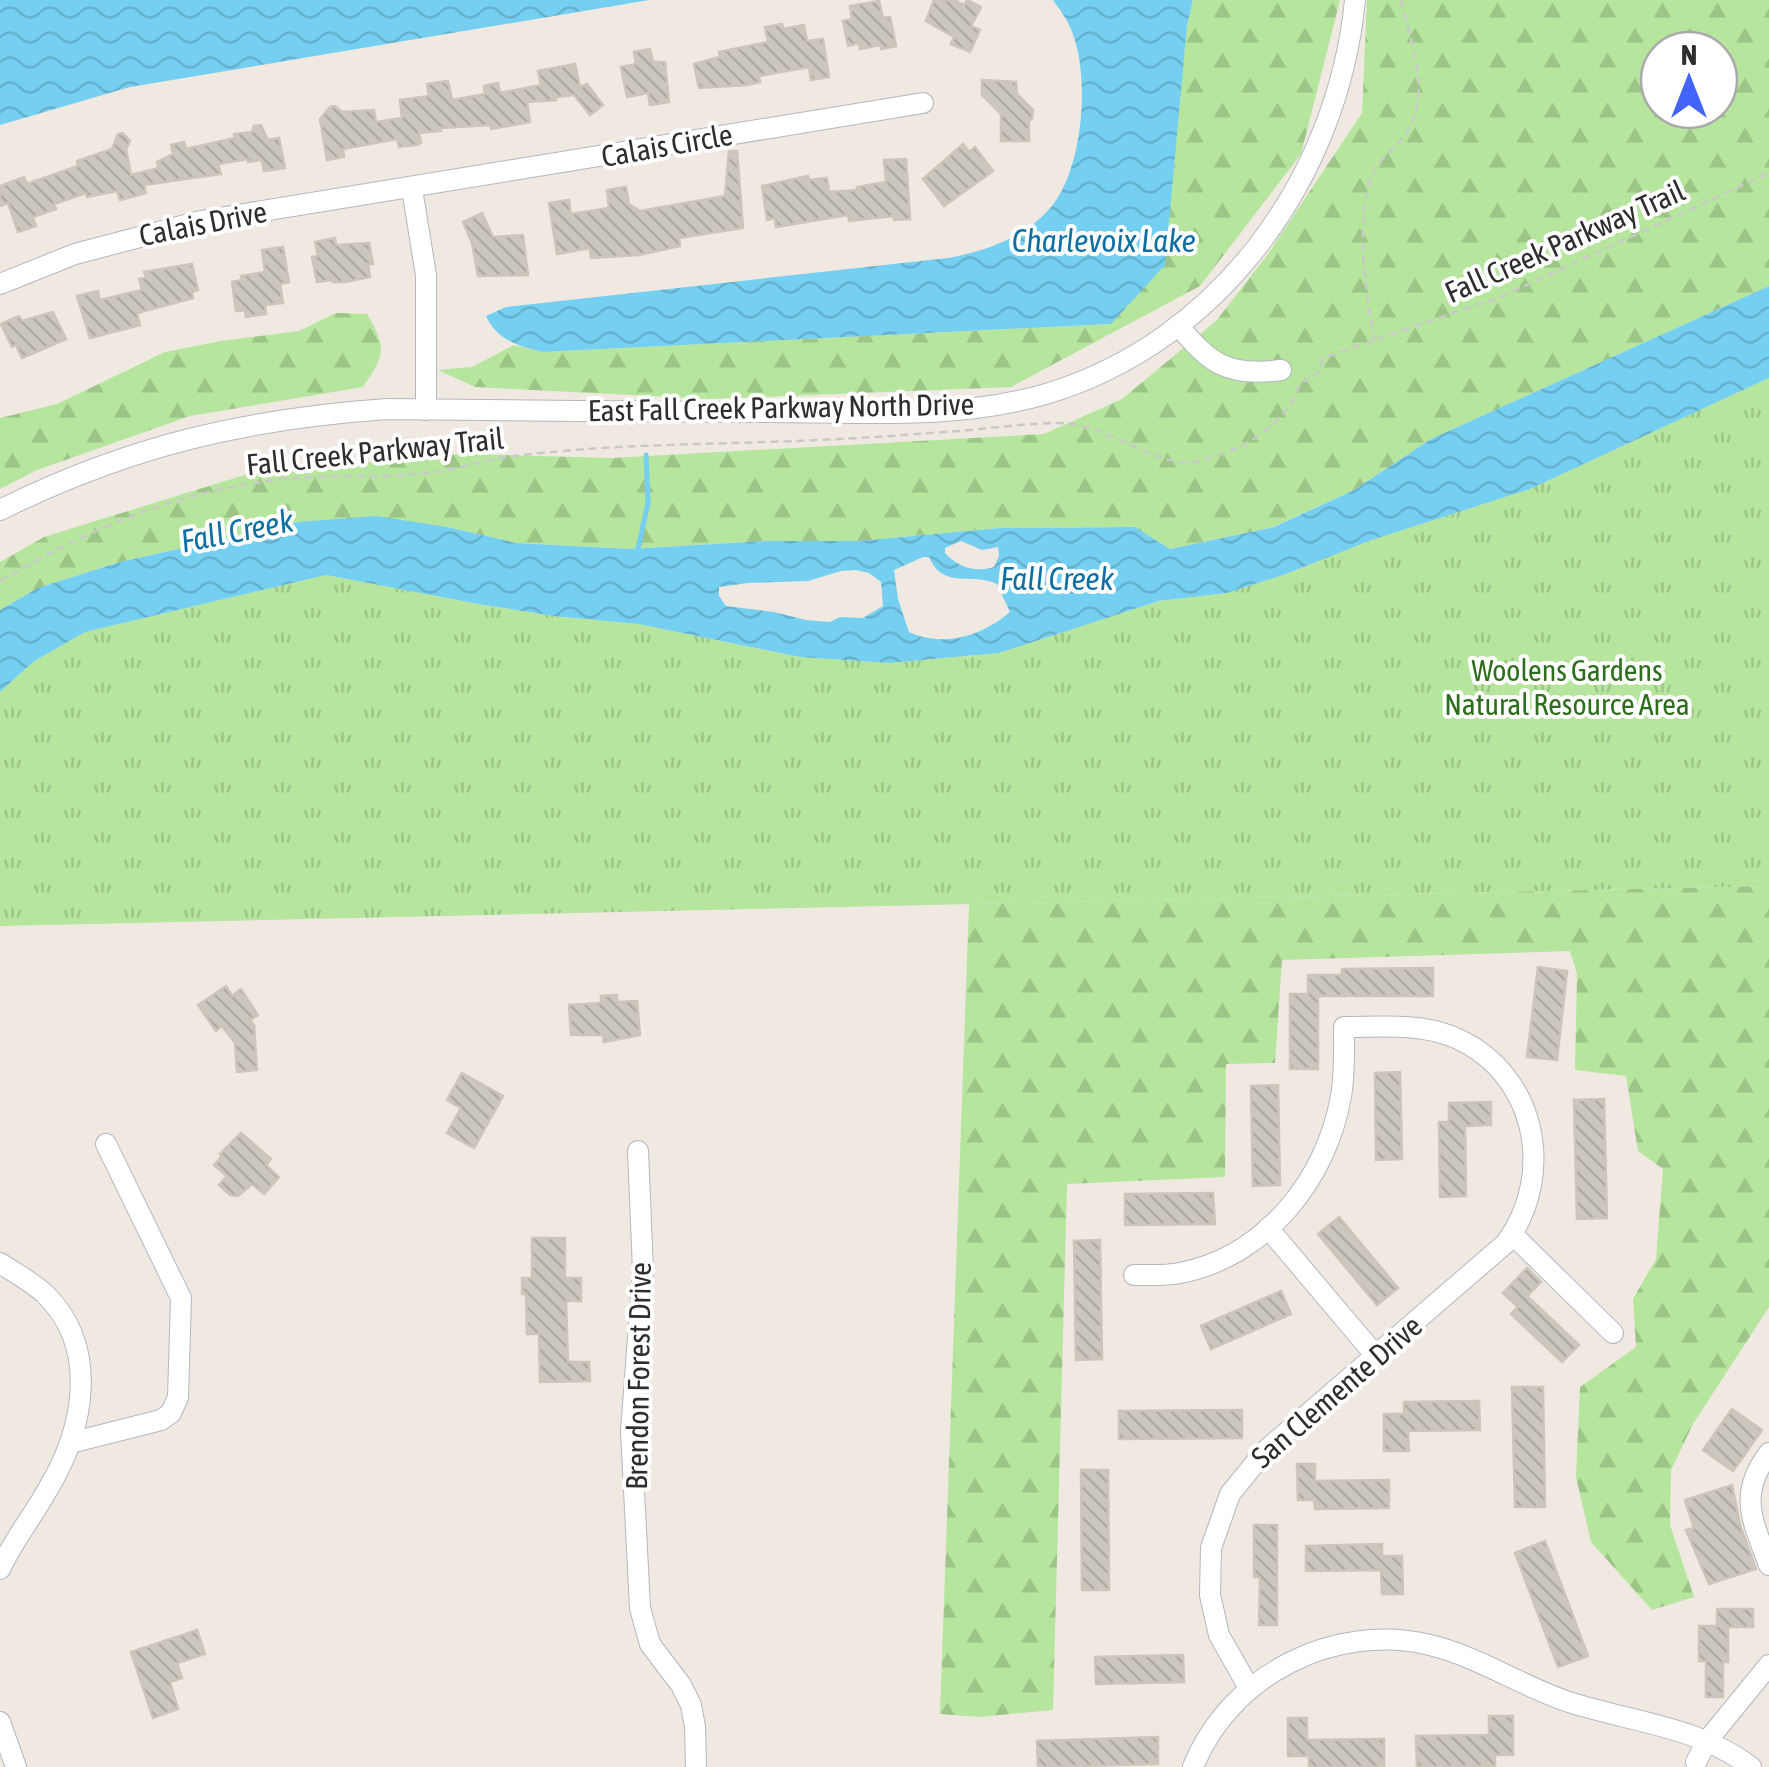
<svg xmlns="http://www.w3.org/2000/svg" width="1769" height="1767" font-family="'Asap Condensed',sans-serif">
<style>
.grass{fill:url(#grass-tufts)}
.forest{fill:url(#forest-firs);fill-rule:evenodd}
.water{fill:url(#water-waves);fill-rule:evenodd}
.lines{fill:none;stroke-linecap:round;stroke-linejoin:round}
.stream{stroke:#75cff0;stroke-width:5}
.building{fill:url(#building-back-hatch);stroke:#cbc5ba;stroke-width:2.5}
.minor-casing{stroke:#b4b7c1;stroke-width:22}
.path{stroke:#c9c9c9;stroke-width:2.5;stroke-dasharray:8 5;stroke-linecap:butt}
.minor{stroke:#fff;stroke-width:20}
.labels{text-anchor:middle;stroke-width:8;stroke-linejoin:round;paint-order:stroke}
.street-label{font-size:30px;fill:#2e2e2e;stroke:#fff}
.park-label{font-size:30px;fill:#2c6e1b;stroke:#fff}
.water-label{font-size:32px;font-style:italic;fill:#0d6fa3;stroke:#fff}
</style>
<defs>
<pattern id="grass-tufts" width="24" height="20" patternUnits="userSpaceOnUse" patternTransform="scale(2.5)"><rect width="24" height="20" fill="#b6e59e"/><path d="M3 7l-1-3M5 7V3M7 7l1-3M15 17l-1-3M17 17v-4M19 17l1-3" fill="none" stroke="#9dc588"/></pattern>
<pattern id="forest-firs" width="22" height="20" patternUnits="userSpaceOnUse" patternTransform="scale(2.5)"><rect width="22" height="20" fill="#b6e59e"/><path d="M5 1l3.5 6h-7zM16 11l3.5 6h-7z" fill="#9dc588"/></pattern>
<pattern id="water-waves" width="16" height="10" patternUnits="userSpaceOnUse" patternTransform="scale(2.5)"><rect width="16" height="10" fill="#75cff0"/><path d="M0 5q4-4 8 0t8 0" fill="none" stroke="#66b2ce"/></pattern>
<pattern id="building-back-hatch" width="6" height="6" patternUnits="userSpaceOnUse" patternTransform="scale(2.5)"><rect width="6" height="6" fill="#cbc7bf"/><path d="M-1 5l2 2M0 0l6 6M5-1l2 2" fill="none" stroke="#afaba4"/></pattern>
</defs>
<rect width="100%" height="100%" fill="#efe9e1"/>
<!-- grass -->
<polygon class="grass" points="1769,378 1769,886 0,926 0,692 33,662 85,632 326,575 478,604 553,616 638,624 800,657 889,663 999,653 1159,601 1227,593 1286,574 1369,541 1530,489"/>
<!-- forest -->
<g class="forest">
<polygon points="1193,0 1340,0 1301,154 1200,286 1011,387 709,399 475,387 438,370 472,367 514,345 542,352 1111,324 1179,104 1187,26"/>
<path d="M1367 0H1769V286L1431 439 1354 490 1273 527 1170 549 1134 527 1000 528 859 541H766L631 549 516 543 447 527 299 522 120 562 38 588 0 610V562L44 537 251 473 461 454 612 458 1044 434 1122 399 1216 321 1268 254 1362 113ZM1659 50H1719V110H1659Z"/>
<path d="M336 313 367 314C387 348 385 355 363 387L190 416 37 470 0 489V418L57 404 165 352 221 341 299 331Z"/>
<polygon points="1769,886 1769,1307 1693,1424 1671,1470 1670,1525 1694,1597 1652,1610 1591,1542 1576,1477 1580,1387 1636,1347 1633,1299 1656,1259 1663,1169 1638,1151 1626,1076 1575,1070 1577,974 1570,951 1282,960 1275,1063 1226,1064 1225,1177 1067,1184 1053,1710 980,1717 940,1714 969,904"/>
</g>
<!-- water -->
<g class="water">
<polygon points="0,0 649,0 130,87 0,125"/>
<path d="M1053 0H1193L1187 26 1165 265 1111 324 542 352C518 346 497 340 486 316L506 307 948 258C986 251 1025 238 1051 207 1084 168 1091 72 1070 27 1066 17 1059 9 1053 0Z"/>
<path d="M1769 286V378L1530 489 1369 541 1286 574 1227 593 1159 601 999 653 889 663 800 657 638 624 553 616 478 604 326 575 85 632 33 662 0 692V610L38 588 120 562 299 522 376 516 447 527 516 543 631 549 766 541H859L1000 528 1135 527 1170 549 1274 527 1354 490 1431 439ZM961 541 982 550 998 547 999 556 994 567C975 573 958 567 945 553V548ZM923 557H929C943 590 972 572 997 584L1010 612C982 636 944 648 909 632L898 599 894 570ZM856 570 869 573 881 582 883 606 863 618 840 617 830 622 806 620 774 612 726 606 719 596V587L748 583 808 581 841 571Z"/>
</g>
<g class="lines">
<!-- stream -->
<polyline class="stream" points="633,553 638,549 648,503 646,455"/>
</g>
<!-- building -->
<g class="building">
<polygon points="934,0 954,0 964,5 967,0 981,7 971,26 980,30 970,52 951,44 954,37 926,21"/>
<polygon points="879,1 883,18 890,17 896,46 881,49 880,45 860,49 859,43 848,46 843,21 852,19 850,6"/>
<polygon points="782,24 783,29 804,25 807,41 823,39 829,77 811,80 809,67 759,76 760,82 747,85 699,88 694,64 720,57 719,52 768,42 765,27"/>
<polygon points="650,49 653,62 665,62 669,102 650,105 648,93 627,97 621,67 636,64 634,52"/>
<polygon points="575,64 580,87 587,84 603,105 590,115 574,95 556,97 556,100 527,102 530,122 491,129 490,125 440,128 441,131 419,133 421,143 416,145 399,147 397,139 343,149 344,157 327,160 320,119 330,107 335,106 342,112 374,110 376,122 402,118 400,100 429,96 427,84 448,81 452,100 485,94 484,86 498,83 500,93 541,85 538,71"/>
<polygon points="982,80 1016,82 1017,94 1033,110 1032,119 1029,120 1029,141 1001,141 1001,114 982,95"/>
<polygon points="261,125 268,140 279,138 285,168 264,171 262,160 248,162 248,159 218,164 221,174 144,185 146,193 120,200 117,191 87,197 86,193 54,204 56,209 33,217 36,226 18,232 8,203 0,206 0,186 24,177 27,184 78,166 77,161 112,149 118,134 123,133 130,141 126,149 131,175 159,168 157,162 173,154 171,145 184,142 186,149 235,138 234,134 252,132 254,126"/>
<polygon points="963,144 969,152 975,147 993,171 944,206 923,179"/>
<polygon points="729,151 737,151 743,228 679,238 680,246 639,255 591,258 590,248 557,254 549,203 569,200 571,214 609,208 607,190 626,187 629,204 640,211 725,196"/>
<polygon points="906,159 910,219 894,220 894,216 849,221 848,215 776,227 775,218 767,220 762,186 808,176 809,180 827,178 829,192 857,190 857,187 886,182 884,160"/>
<polygon points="482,213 493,237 523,235 528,275 478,276 472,243 463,222"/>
<polygon points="335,238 336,245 369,243 373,264 368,264 370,277 345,282 333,282 332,280 317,282 312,257 318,256 315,242"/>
<polygon points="283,247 289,282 280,284 283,303 265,305 266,314 246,317 245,310 236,311 232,282 242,280 241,276 265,272 262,250"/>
<polygon points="192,264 198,290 192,292 193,298 137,313 140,325 90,338 77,296 98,291 100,300 142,290 139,279 146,278 144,272"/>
<polygon points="53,312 66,339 22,358 16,345 12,347 1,324 19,316 22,321"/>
<polygon points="1538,967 1567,971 1557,1060 1527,1057"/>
<polygon points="1433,968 1433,996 1318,996 1318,1069 1290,1069 1290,994 1308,994 1308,975 1342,975 1342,969"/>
<polygon points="226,986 232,996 241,989 258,1015 250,1020 254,1025 257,1070 237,1072 235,1043 222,1026 216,1031 198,1005"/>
<polygon points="617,995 617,1002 637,1001 640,1035 604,1042 603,1035 571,1035 569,1005 601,1003 601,996"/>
<polygon points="1400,1072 1402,1159 1376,1160 1375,1073"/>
<polygon points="462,1073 503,1096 474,1148 447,1133 461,1108 447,1100"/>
<polygon points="1278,1085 1280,1185 1253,1186 1251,1086"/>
<polygon points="1604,1099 1607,1218 1577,1219 1574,1100"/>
<polygon points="1491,1102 1491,1125 1465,1126 1466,1196 1440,1197 1439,1122 1449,1122 1449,1103"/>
<polygon points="241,1133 271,1159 266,1165 279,1177 264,1194 252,1184 238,1196 230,1195 219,1185 227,1176 214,1165 222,1156 220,1154"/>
<polygon points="1213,1193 1215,1224 1125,1225 1125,1194"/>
<polygon points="1339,1217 1398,1288 1377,1305 1318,1234"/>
<polygon points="532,1238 565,1238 565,1278 581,1278 581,1301 566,1301 568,1362 589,1362 590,1381 540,1382 539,1334 527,1334 526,1294 522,1294 522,1278 532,1278"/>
<polygon points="1100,1240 1102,1359 1076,1360 1074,1241"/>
<polygon points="1527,1268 1541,1282 1527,1296 1579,1345 1562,1362 1511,1314 1518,1307 1503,1293"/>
<polygon points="1281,1291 1291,1314 1211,1349 1201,1326"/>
<polygon points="1512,1387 1543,1387 1545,1507 1515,1507"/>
<polygon points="1479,1401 1480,1430 1408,1431 1409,1451 1384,1451 1384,1414 1404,1414 1404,1402"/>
<polygon points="1732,1409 1762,1430 1733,1471 1703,1450"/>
<polygon points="1242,1410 1242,1438 1119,1439 1119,1411"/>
<polygon points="1297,1464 1315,1464 1315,1481 1389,1480 1389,1508 1315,1509 1314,1500 1298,1500"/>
<polygon points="1081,1470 1108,1470 1109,1590 1082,1590"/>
<polygon points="1732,1485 1740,1525 1756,1569 1709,1584 1686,1530 1694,1528 1685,1500"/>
<polygon points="1254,1525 1277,1525 1277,1625 1259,1625 1260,1577 1254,1577"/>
<polygon points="1545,1541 1588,1656 1558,1667 1515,1553"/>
<polygon points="1382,1544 1382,1556 1402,1556 1403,1594 1382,1594 1381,1570 1306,1571 1306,1546"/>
<polygon points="1717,1609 1753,1609 1753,1627 1728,1627 1728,1662 1723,1662 1723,1697 1706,1697 1706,1661 1699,1661 1699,1626 1717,1626"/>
<polygon points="197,1630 205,1654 177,1663 182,1678 170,1682 178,1709 153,1718 131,1652"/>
<polygon points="1183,1655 1184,1682 1096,1684 1095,1657"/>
<polygon points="1489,1716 1513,1716 1513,1755 1495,1755 1495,1766 1417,1767 1416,1736 1489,1735"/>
<polygon points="1288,1718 1307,1718 1307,1740 1384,1739 1384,1767 1309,1767 1309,1756 1288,1756"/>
<polygon points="1158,1737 1158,1764 1038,1767 1037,1741"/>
</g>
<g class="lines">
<defs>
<g id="minor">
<polyline points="412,189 426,275 426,410"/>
<polyline points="0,284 75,254 201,221 923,103"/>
<path d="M1178 325C1210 364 1228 377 1281 370"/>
<path d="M0 510C129 446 245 419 387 409 514 411 640 411 767 412 859 412 956 420 1046 394 1220 342 1338 177 1355 0"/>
<polyline points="638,1151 643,1270 631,1431 640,1608 650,1644 681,1685 691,1705 695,1727 696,1767"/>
<polyline points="1268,1228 1376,1356"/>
<polyline points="1512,1234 1613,1333"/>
<path d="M0 1263C15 1273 32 1282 45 1294 100 1348 84 1429 48 1489 33 1516 13 1541 0 1569"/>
<path d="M1134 1275C1149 1275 1165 1276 1180 1273 1265 1257 1327 1179 1341 1096 1345 1074 1344 1050 1344 1027 1379 1027 1418 1023 1451 1036 1536 1070 1557 1173 1506 1243L1265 1451 1230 1494 1211 1548 1210 1595 1219 1635 1249 1688"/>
<polyline points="70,1443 161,1420 171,1413 178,1397 181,1298 106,1144"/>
<path d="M1769 1453C1737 1495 1753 1521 1769 1565"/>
<polyline points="0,1722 16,1767"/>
<polyline points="1696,1762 1707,1741 1769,1665"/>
<path d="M1193 1767C1230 1675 1334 1622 1430 1645 1480 1657 1524 1688 1572 1703 1633 1722 1699 1727 1751 1767"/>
</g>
</defs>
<!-- minor casing -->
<use href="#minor" class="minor-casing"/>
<!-- path -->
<g class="path">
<path d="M1374 341C1366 290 1355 229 1371 178 1378 159 1393 151 1404 136 1434 94 1410 44 1401 0"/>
<polyline points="1303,382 1320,371 1323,358 1505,295 1769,173"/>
<path d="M0 581C93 527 174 492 283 479 333 474 384 479 434 472 459 469 483 460 508 457 611 443 715 445 818 440 869 438 919 434 970 430 1000 427 1030 423 1060 423 1107 424 1154 465 1189 462 1231 459 1290 424 1300 383"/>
</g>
<!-- minor -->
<use href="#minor" class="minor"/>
</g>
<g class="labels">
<!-- street labels -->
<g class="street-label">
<text transform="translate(667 146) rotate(-10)" y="10">Calais Circle</text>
<text transform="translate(203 224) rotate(-11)" y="10">Calais Drive</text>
<text transform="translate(1565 242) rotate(-24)" y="10">Fall Creek Parkway Trail</text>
<text transform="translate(781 408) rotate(-1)" y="10">East Fall Creek Parkway North Drive</text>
<text transform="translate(375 452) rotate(-6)" y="10">Fall Creek Parkway Trail</text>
<text transform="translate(639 1376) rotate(-89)" y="10">Brendon Forest Drive</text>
<text transform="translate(1337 1392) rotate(-41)" y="10">San Clemente Drive</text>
</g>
<!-- park labels -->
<g class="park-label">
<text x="1567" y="681">Woolens Gardens<tspan x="1567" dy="34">Natural Resource Area</tspan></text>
</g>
<!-- water labels -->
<g class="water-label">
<text x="1104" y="252">Charlevoix Lake</text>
<text transform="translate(237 531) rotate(-11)" y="11">Fall Creek</text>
<text x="1057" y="590">Fall Creek</text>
</g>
</g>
<!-- north arrow -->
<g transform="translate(1689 80)"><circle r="48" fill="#ffffff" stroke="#ababab" stroke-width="2.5"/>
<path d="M0-8L18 38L0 25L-18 38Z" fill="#4264fb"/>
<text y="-15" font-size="28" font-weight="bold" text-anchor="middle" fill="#2e2e2e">N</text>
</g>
</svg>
